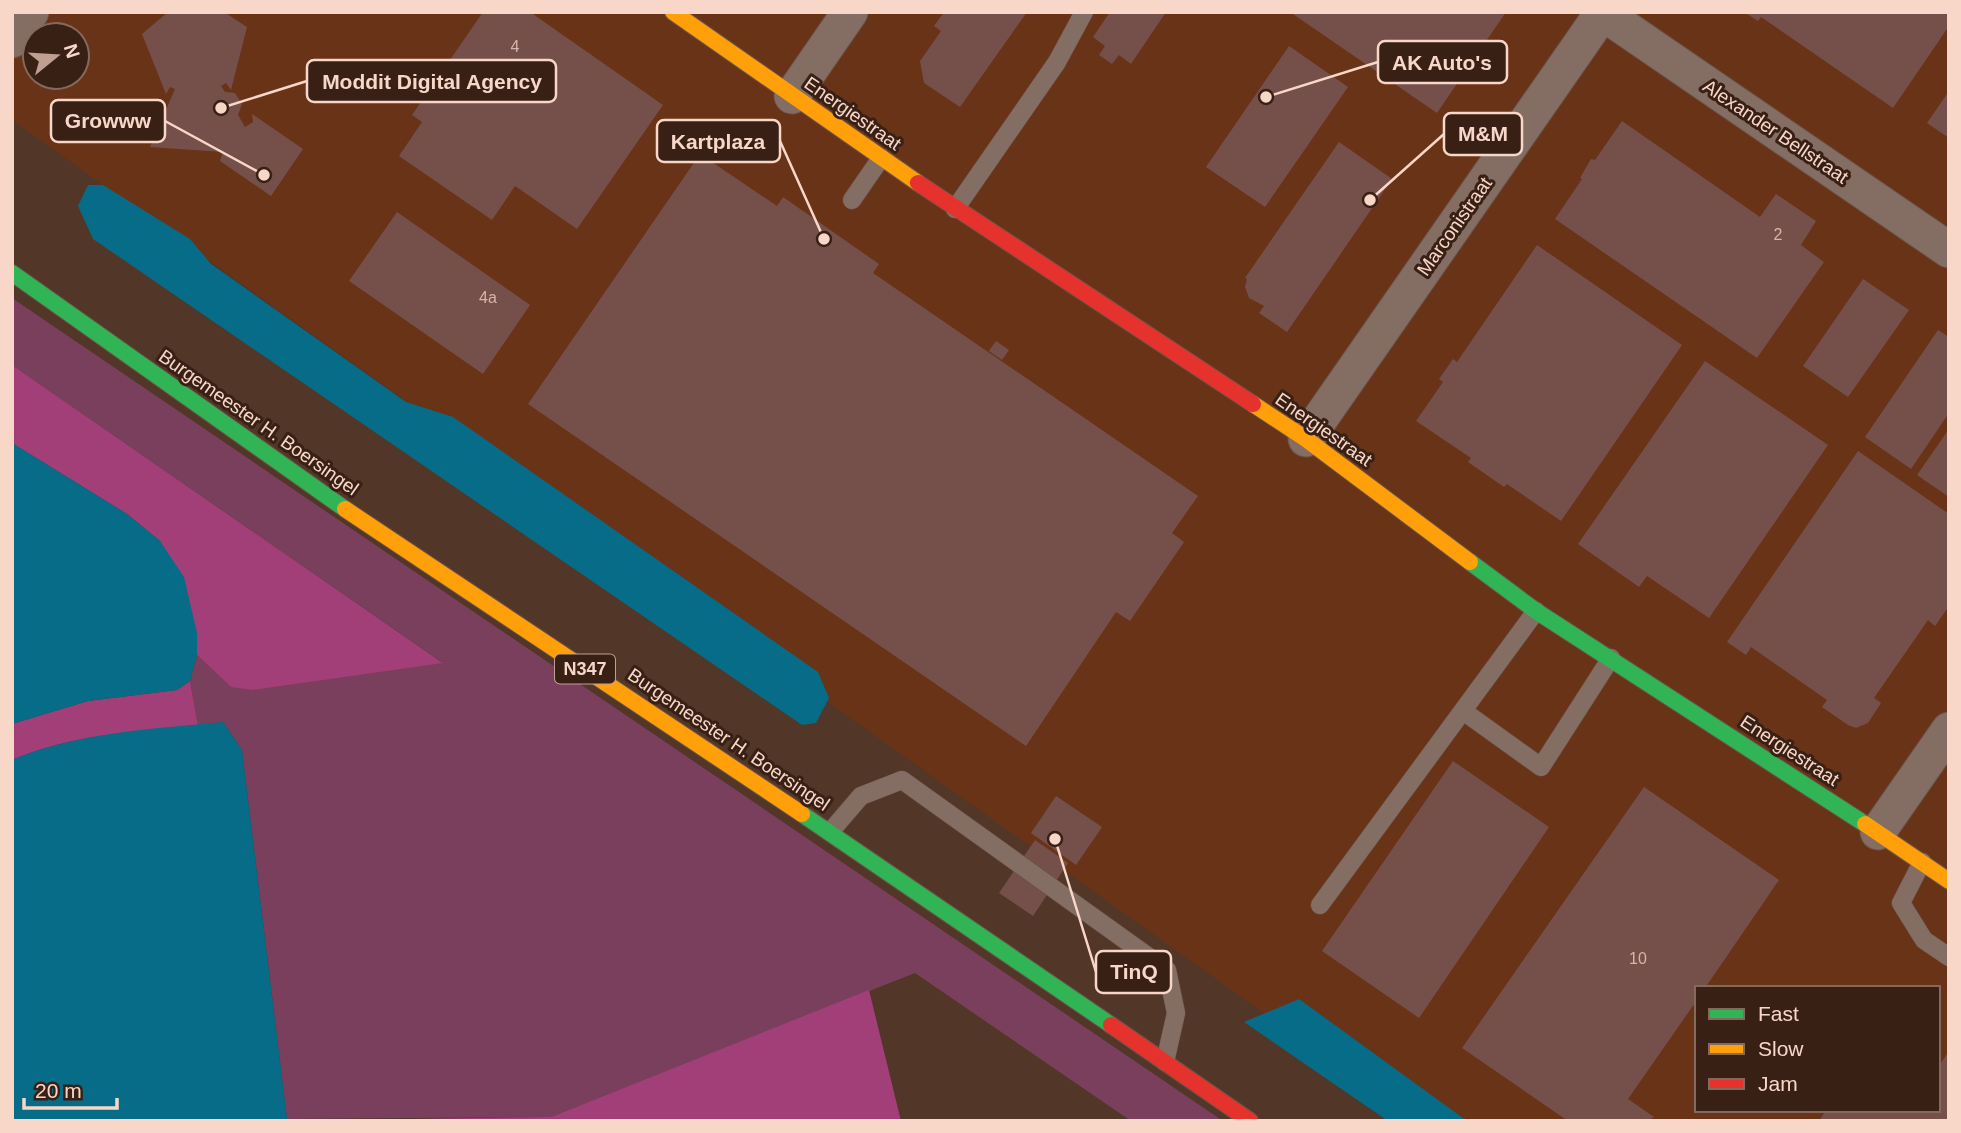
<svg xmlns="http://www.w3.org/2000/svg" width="1961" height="1133" font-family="Helvetica,sans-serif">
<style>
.built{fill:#693318;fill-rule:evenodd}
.green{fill:#793f5d}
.forest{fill:#a23f79}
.water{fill:#076c87}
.building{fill:#75504a}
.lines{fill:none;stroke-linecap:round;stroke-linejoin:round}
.lane-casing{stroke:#6b5348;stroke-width:19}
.street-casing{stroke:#6b5348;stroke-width:37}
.fast-casing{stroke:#6b5348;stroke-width:18}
.slow-casing{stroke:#6b5348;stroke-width:18}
.jam-casing{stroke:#6b5348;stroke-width:18}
.lane{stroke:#846e64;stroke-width:18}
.street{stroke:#846e64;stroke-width:35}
.fast{stroke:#30b455;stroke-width:16}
.slow{stroke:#ff9f0a;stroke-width:16}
.jam{stroke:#e5322d;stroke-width:16}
.labels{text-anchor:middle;stroke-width:6;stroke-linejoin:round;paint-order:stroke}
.number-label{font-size:16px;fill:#d7b5a9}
.shield{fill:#382015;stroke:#bea093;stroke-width:2}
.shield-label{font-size:18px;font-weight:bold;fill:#f8d7c9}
.street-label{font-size:19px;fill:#f8d7c9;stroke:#382015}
.leader{fill:none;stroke:#f8d7c9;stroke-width:2.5}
.callout-dot{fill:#f8d7c9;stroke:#382015;stroke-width:2.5}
.callout{fill:#382015;stroke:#f8d7c9;stroke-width:2.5}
.callout-label{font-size:21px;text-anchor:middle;font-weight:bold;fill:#f8d7c9}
</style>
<rect width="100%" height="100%" fill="#523628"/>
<!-- built -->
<path class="built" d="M12 12H1949V1121H1415L12 120ZM35 35H77V77H35ZM1697 988H1938V1110H1697Z"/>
<!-- green -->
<polygon class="green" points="12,298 1223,1121 1131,1121 915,973 551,1117 287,1119 242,750 223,722 198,725 190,681 197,655 231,687 442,662 12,365"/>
<!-- forest -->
<g class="forest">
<polygon points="12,365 443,663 253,690 231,687 197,655 197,633 160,541 127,514 12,443"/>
<path d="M190 681 198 725C136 731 71 735 12 760V724L88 701 177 690Z"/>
<polygon points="869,990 901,1121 273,1121 551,1117"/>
</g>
<!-- water -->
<g class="water">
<polygon points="88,185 103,185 190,239 211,264 406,402 453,417 818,672 829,698 816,723 802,725 93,239 78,206"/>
<polygon points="12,443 127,514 160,541 184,577 197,633 197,655 190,681 177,690 88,701 12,724"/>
<path d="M223 722 242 750 287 1119 273 1121H12V760C78 732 153 729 223 722Z"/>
<polygon points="1299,999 1467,1121 1388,1121 1244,1022"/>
</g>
<!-- building -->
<g class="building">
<polygon points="168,12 224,12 247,27 231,90 226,83 221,86 225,92 235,93 242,104 238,115 245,127 253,122 252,114 303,149 271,196 220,161 223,152 150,147 175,89 170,87 166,94 142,34"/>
<polygon points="483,12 530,12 663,105 577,229 515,186 492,220 399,156 422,122 412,115"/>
<polygon points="944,12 1027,12 960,107 924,83 920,61 941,31 934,26"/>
<polygon points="1110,12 1166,12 1131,64 1119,55 1112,64 1099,55 1105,46 1093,37"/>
<polygon points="1290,12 1506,12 1437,113"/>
<polygon points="1744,12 1949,12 1949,26 1893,108 1761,17 1758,21"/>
<polygon points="1289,46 1348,87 1265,207 1206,167"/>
<polygon points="1949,91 1949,138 1927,123"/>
<polygon points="1622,121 1760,217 1776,194 1816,221 1801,245 1824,262 1757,358 1555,219 1582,179 1580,178 1591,159 1595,160"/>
<polygon points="1339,142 1392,179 1287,332 1259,313 1264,306 1249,298 1245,287 1247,279 1245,278"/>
<polygon points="700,154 777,206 783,197 879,264 873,273 1198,496 1172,533 1184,542 1130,621 1116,612 1026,746 528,404"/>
<polygon points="397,212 530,305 483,374 349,281"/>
<polygon points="1537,245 1682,345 1561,521 1507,484 1504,487 1468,462 1471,458 1416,421 1443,382 1439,379 1453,359 1457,362"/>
<polygon points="1863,279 1909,310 1848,397 1803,366"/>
<polygon points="1938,330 1949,337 1949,413 1911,469 1865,437"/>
<polygon points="996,341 1009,350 1002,360 989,351"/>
<polygon points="1705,361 1828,445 1709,618 1647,576 1639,587 1578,544"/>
<polygon points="1949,429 1949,497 1917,475"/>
<polygon points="1858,451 1949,514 1949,606 1935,626 1928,620 1874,698 1881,703 1868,723 1856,728 1848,725 1822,707 1827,700 1751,647 1746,655 1727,642"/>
<polygon points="1453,761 1549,827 1419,1018 1322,951"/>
<polygon points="1644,787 1779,880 1705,988 1697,988 1697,1000 1628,1099 1654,1117 1648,1121 1568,1121 1462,1048"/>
<polygon points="1056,796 1102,827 1076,865 1031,833"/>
<polygon points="1035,840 1068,863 1033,916 999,893"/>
<polygon points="1947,1054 1949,1056 1949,1121 1819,1121 1826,1110 1938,1110 1938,1067"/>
</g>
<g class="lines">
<defs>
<g id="lane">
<polyline points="852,200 881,158"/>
<polyline points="955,209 1057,62 1084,12"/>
<polyline points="1463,711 1541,767 1611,658"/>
<polyline points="830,832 861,796 902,780 1167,970 1176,1013 1165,1062"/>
<polyline points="1922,862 1901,903 1924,940 1949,957"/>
<polyline points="1320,905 1536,611"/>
</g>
<g id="street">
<polyline points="1603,13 1949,250"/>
<polyline points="12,40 31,12"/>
<polyline points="792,96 850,12"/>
<polyline points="1306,439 1603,12"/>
<polyline points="1878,832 1949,730"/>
</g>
<g id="fast">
<polyline points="12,273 345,509"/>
<polyline points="1470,562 1536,611 1865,824"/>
<polyline points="802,814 1111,1025"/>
</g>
<g id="slow">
<polyline points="673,12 918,183"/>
<polyline points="1253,404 1306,439 1470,562"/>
<polyline points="345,509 802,814"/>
<polyline points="1865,824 1949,881"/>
</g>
<g id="jam">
<polyline points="918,183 1253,404"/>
<polyline points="1111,1025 1250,1121"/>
</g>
</defs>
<!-- lane casing -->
<use href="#lane" class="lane-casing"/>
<!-- street casing -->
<use href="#street" class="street-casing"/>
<!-- fast casing -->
<use href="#fast" class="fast-casing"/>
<!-- slow casing -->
<use href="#slow" class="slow-casing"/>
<!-- jam casing -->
<use href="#jam" class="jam-casing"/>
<!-- lane -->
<use href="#lane" class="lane"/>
<!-- street -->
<use href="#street" class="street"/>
<!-- fast -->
<use href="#fast" class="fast"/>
<!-- slow -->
<use href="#slow" class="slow"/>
<!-- jam -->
<use href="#jam" class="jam"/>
</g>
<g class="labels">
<!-- number labels -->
<g class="number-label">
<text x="515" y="52">4</text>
<text x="1778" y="240">2</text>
<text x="488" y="303">4a</text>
<text x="1638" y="964">10</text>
</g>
<!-- shield labels -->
<rect class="shield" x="555" y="654.5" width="60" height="29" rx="5"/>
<g class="shield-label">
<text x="585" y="675">N347</text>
</g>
<!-- street labels -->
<g class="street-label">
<text transform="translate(853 113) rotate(35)" y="7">Energiestraat</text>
<text transform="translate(1776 131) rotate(34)" y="7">Alexander Bellstraat</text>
<text transform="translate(1454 226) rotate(-55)" y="7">Marconistraat</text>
<text transform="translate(259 422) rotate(35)" y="7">Burgemeester H. Boersingel</text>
<text transform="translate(1324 429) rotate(35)" y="7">Energiestraat</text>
<text transform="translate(729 739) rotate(34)" y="7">Burgemeester H. Boersingel</text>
<text transform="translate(1790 750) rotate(33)" y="7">Energiestraat</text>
</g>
</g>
<!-- callouts -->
<path class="leader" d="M1266 97L1378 62M221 108L307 81M264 175L165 121M1370 200L1444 134M824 239L780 141M1055 839L1096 972"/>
<g class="callout-dot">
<circle cx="1266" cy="97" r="7"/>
<circle cx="221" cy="108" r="7"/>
<circle cx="264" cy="175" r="7"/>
<circle cx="1370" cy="200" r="7"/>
<circle cx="824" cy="239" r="7"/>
<circle cx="1055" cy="839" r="7"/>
</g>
<g class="callout">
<rect x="1378" y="41" width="129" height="42" rx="7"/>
<rect x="307" y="60" width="249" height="42" rx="7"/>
<rect x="51" y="100" width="114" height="42" rx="7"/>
<rect x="1444" y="113" width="78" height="42" rx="7"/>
<rect x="657" y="120" width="123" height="42" rx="7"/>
<rect x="1096" y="951" width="75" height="42" rx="7"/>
</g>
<g class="callout-label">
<text x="1442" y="70">AK Auto's</text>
<text x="432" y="89">Moddit Digital Agency</text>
<text x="108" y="128">Growww</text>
<text x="1483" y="141">M&amp;M</text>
<text x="718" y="149">Kartplaza</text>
<text x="1134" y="979">TinQ</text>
</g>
<!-- border -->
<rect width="1961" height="1133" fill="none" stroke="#f8d7c9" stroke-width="28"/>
<!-- legend -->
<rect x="1695" y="986" width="245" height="126" fill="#382015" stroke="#85695d" stroke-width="2"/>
<rect x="1709" y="1009" width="35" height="10" fill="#30b455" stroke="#85695d" stroke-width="2"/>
<text x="1758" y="1021" font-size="21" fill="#f8d7c9">Fast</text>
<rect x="1709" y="1044" width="35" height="10" fill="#ff9f0a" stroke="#85695d" stroke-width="2"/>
<text x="1758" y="1056" font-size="21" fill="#f8d7c9">Slow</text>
<rect x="1709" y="1079" width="35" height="10" fill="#e5322d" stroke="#85695d" stroke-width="2"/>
<text x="1758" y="1091" font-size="21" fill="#f8d7c9">Jam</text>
<!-- north arrow -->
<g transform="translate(56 56) rotate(72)"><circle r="33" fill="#382015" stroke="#85695d" stroke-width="2"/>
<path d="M0-5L12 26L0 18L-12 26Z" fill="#be9f91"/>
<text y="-10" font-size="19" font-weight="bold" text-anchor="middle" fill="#f8d7c9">N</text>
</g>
<!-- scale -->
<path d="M24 1098v10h93v-10" fill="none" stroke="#f8d7c9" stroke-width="3.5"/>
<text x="35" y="1098" font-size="21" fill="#f8d7c9" stroke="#382015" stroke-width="5" paint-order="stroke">20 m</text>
</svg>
